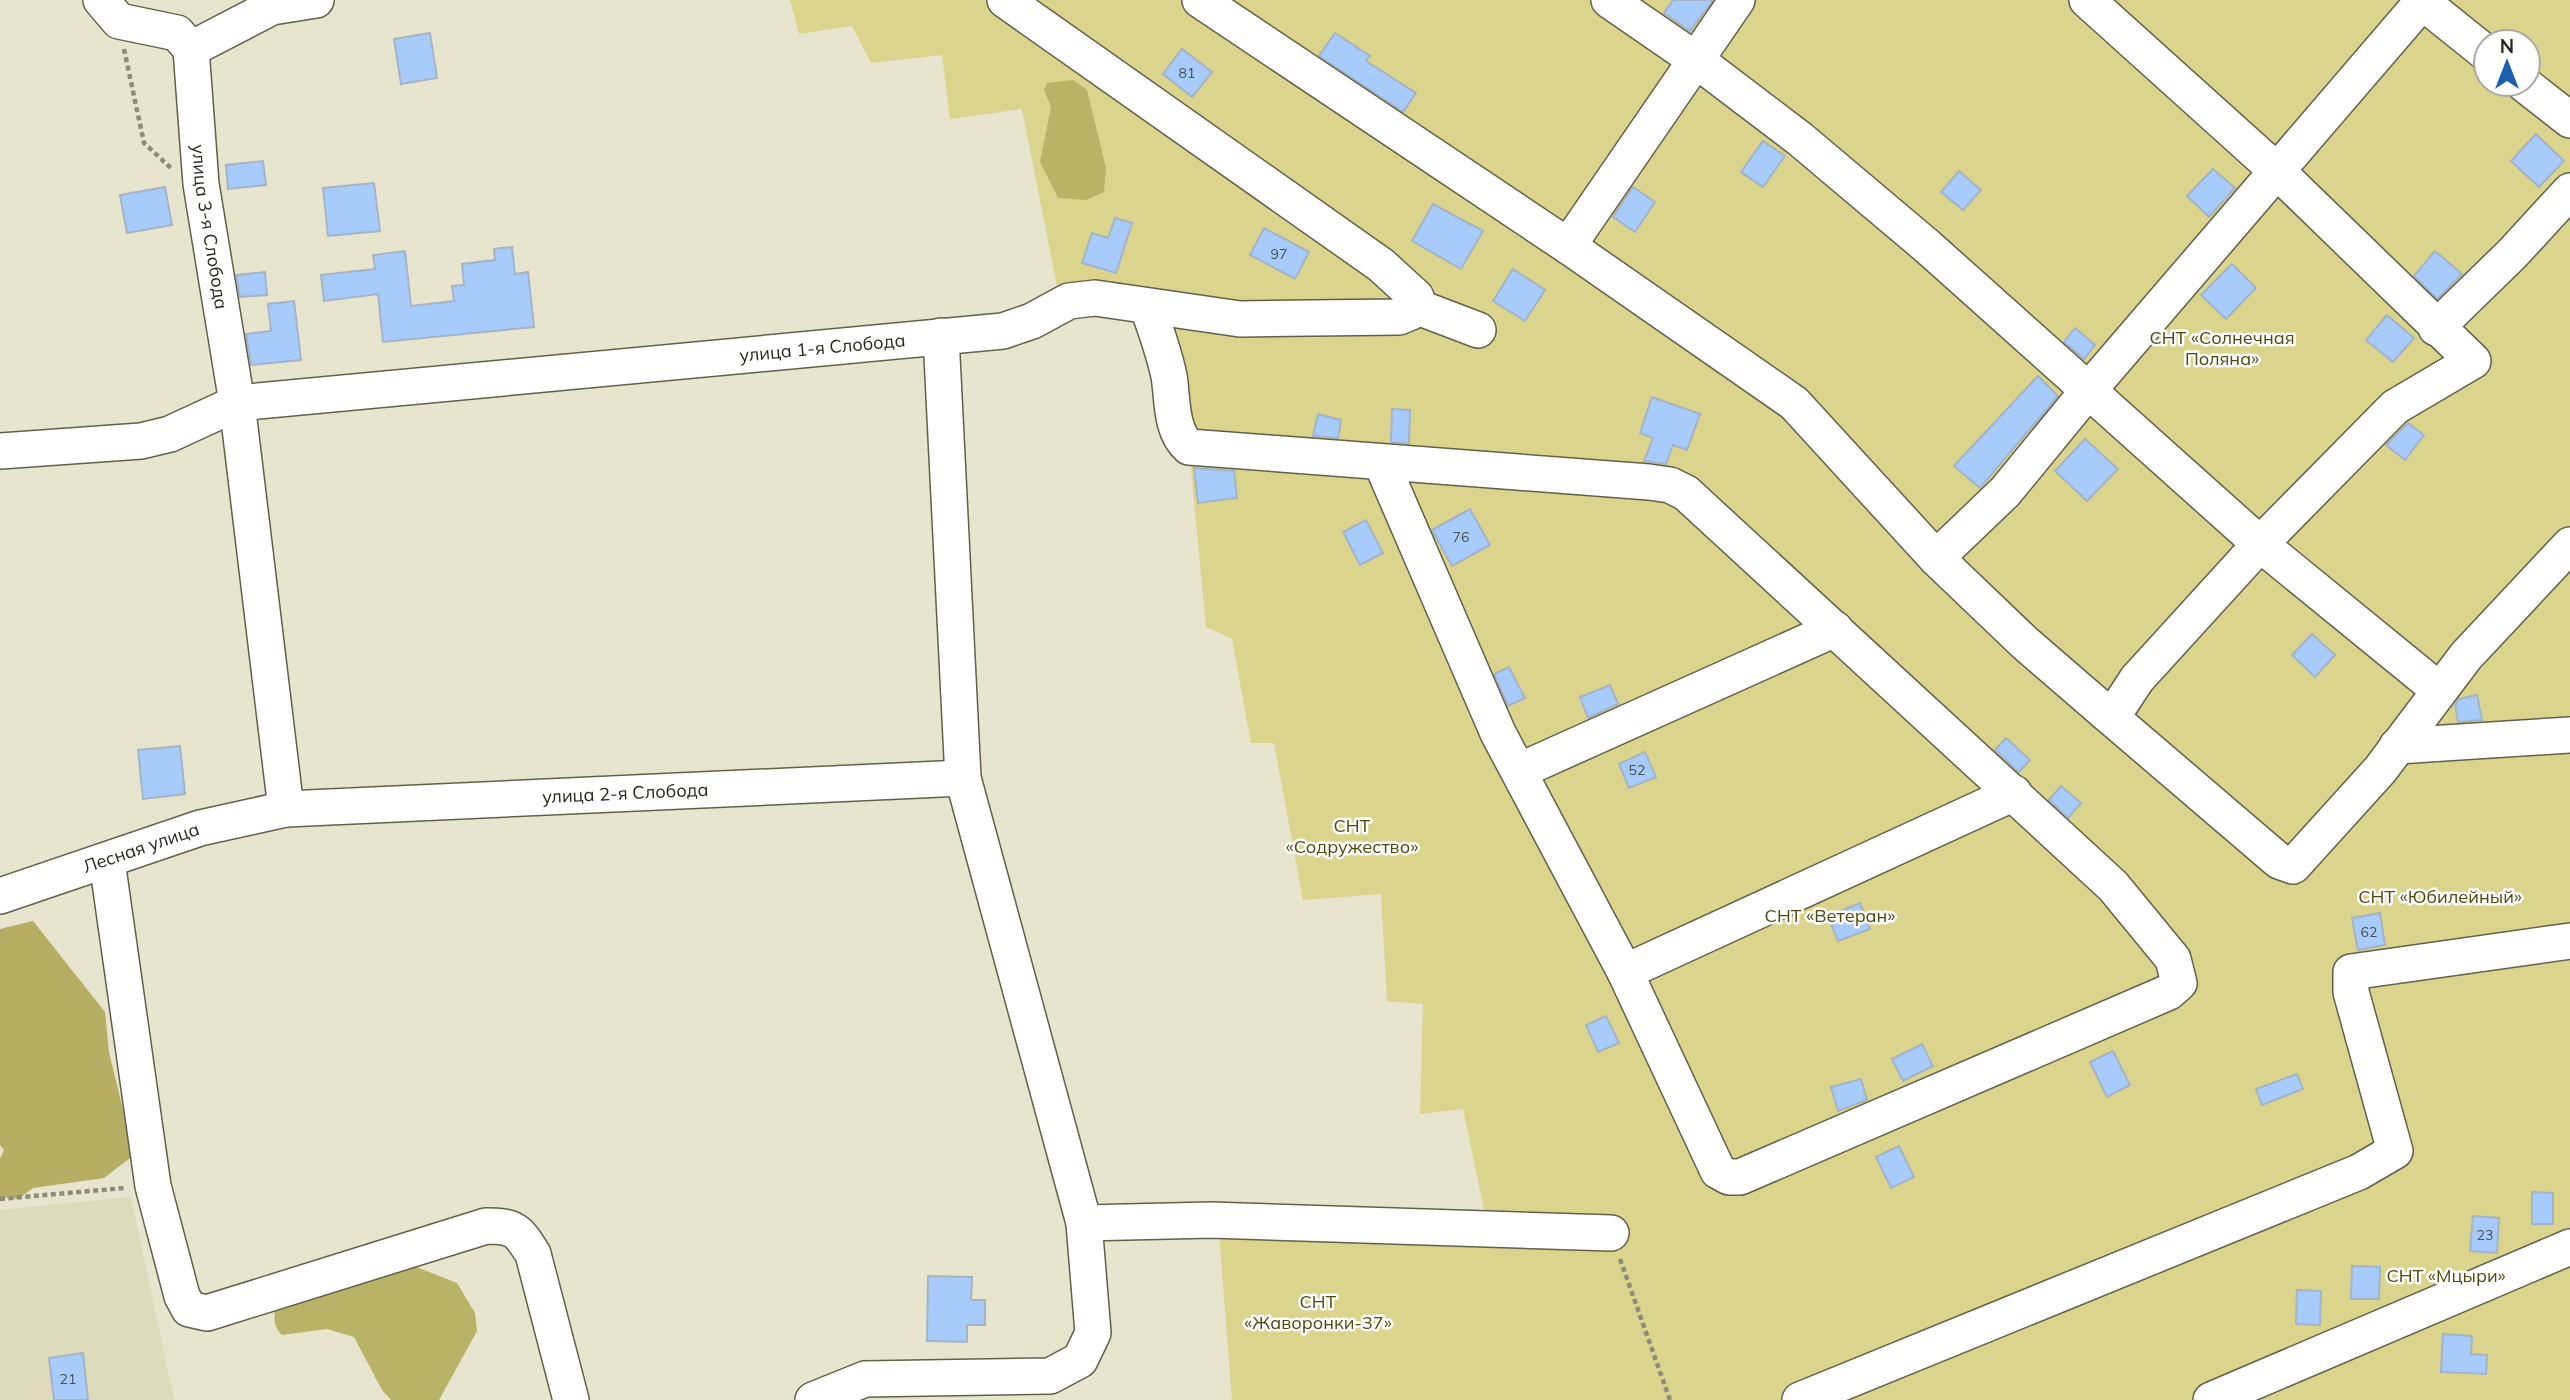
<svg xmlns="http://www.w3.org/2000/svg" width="2570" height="1400" font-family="Mulish,sans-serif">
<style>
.built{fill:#dddbbb}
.green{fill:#dad48d;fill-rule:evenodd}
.forest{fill:#b5ae63}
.water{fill:#b9b368}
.building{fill:#a7cbfb;stroke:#a4b3c6;stroke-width:2}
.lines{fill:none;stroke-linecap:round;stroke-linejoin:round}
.minor-casing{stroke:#62604b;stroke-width:38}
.path{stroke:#8d8b7a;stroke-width:4.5;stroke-dasharray:5 3.5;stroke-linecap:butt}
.minor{stroke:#fff;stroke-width:35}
.labels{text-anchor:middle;stroke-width:5;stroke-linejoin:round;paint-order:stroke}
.number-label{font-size:14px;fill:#474f54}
.street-label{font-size:18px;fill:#27261d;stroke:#fff}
.park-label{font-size:18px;fill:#4e490e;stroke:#fff}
</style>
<rect width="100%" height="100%" fill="#e7e5cd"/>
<!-- built -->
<polygon class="built" points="131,1197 174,1400 0,1400 0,1210"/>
<!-- green -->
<path class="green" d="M790 0H2570V1400H1232L1218 1220 1488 1228 1463 1109 1420 1114 1423 1004 1387 1001 1381 894 1303 900 1274 743H1251L1232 639 1206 627 1189 447 1148 308 1058 291 1022 109 950 119 942 55 871 63 852 26 799 34ZM2486 42H2528V84H2486Z"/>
<!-- forest -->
<polygon class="forest" points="33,921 105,1012 109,1052 134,1155 104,1178 33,1188 18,1199 0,1197 0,1158 4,1150 0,1145 0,929"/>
<!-- water -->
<g class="water">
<polygon points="1073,80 1087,90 1106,168 1104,192 1086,200 1058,198 1040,162 1051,107 1044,90 1047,83"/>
<path d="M409 1264 457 1283 475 1313 477 1331 439 1400H391L382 1390 354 1337 327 1329 282 1335C272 1326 274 1314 276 1302Z"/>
</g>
<!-- building -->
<g class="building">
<polygon points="1673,0 1713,0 1690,31 1664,13"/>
<polygon points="430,33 437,78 401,84 394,39"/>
<polygon points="1335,33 1370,56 1366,61 1416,93 1403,112 1319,56"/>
<polygon points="1182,49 1212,72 1192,97 1163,74"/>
<polygon points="2536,134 2564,161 2539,187 2511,161"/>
<polygon points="1763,141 1785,156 1763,187 1741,172"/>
<polygon points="263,161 266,185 228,189 226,165"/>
<polygon points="2213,169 2235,188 2209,217 2187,196"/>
<polygon points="1959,171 1981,190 1963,210 1941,192"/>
<polygon points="374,183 380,231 328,236 323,188"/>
<polygon points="165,187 172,225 127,233 120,195"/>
<polygon points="1633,187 1655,202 1635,232 1613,217"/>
<polygon points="1433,204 1483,231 1461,269 1412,241"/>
<polygon points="1115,218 1132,223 1116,273 1082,263 1092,233 1108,238"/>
<polygon points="1264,228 1309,252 1295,279 1250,255"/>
<polygon points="512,247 515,274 528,272 534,327 383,342 378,294 324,301 321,275 375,269 373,255 405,251 411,306 454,301 452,286 464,285 462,264 495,260 494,249"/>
<polygon points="2435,251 2462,274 2437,299 2414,276"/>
<polygon points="2232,264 2256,288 2226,319 2201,295"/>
<polygon points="1513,269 1545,290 1525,321 1493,301"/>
<polygon points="265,272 267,295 240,297 236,275"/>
<polygon points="294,301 301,360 251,365 246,334 271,331 268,304"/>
<polygon points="2387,315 2414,338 2393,362 2366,340"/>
<polygon points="2075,328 2095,345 2084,359 2064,342"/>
<polygon points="2038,376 2058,396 1980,488 1954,466"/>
<polygon points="1652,397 1700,414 1687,450 1673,445 1666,464 1644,461 1653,438 1640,433"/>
<polygon points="1392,409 1410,410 1409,444 1391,442"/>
<polygon points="1318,414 1341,420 1338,438 1313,436"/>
<polygon points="2408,423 2424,435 2405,460 2386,445"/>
<polygon points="2085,439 2118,469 2087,501 2055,471"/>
<polygon points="1194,468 1234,471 1237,498 1198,503"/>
<polygon points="1470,509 1490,545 1452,566 1432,530"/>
<polygon points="1366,520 1383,553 1360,565 1343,532"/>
<polygon points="2312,634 2335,655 2315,677 2292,655"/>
<polygon points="1509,667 1525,698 1508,706 1494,674"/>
<polygon points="1610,685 1618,704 1588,718 1580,697"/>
<polygon points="2477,695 2482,720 2458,722 2455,705 2459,699"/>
<polygon points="2006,738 2030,760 2019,772 1995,750"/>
<polygon points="180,746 185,794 143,799 138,750"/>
<polygon points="1645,752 1656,777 1629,788 1619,764"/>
<polygon points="2061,786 2081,803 2068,818 2049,800"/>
<polygon points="1860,903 1870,929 1838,941 1828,916"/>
<polygon points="2380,913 2385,945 2358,950 2352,918"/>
<polygon points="1606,1016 1619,1043 1598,1052 1586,1025"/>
<polygon points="1922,1044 1933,1066 1903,1081 1892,1059"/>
<polygon points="2113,1051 2130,1085 2107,1097 2090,1062"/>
<polygon points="2297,1074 2303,1089 2262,1105 2256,1089"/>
<polygon points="1861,1079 1867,1100 1838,1111 1831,1087"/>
<polygon points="1899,1146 1914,1177 1891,1188 1876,1157"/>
<polygon points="2532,1192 2553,1193 2553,1224 2532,1224"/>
<polygon points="2473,1216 2499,1218 2497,1253 2470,1251"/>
<polygon points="2352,1266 2380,1267 2379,1299 2351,1299"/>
<polygon points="928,1276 972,1277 971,1300 985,1300 985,1325 967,1325 967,1342 927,1341"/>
<polygon points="2297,1290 2321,1291 2320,1325 2296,1324"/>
<polygon points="2443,1334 2472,1336 2471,1354 2487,1355 2486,1374 2441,1372"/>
<polygon points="83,1353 88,1400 54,1400 49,1358"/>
</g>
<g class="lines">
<defs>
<g id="minor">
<path id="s1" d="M101 0 119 21 177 33 191 49 201 184 237 403 286 809"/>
<polyline points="1200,0 1568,246 1794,403 1936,558 2025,643 2106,713"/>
<polyline points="1609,0 1696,60 1800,139 1928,247 2260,544 2439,690"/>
<polyline points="2087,0 2278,172 2473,361 2395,407 2260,544 2137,679 2116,711 2106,713 2279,861 2293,866 2380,770 2466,656 2570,545"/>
<polyline points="2420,0 2486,53"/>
<polyline points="191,49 272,7 316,0"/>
<polyline points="2524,84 2570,120"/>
<polyline points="1568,246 1737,0"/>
<polyline points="1415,306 1478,330"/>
<path d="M1148 308C1156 330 1164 353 1169 376 1173 400 1170 430 1189 447L1649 482 1670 485 1686 493 2113 886 2173 959 2179 983 2169 992 1740 1177H1729L1718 1171 1625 972 1498 733 1381 462"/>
<polyline points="2436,328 2512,254 2570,191"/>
<path id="s2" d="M0 451 141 441 170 434 237 403 1003 331 1032 321 1069 301 1095 298 1240 319 1399 317 1411 312 1416 297 1381 265 1005 0"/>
<polyline points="1936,558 2005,492 2087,392 2422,2"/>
<polyline points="2397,746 2570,735"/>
<polyline points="1519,771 1835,629"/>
<path d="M107 861 153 1186 182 1296 189 1309 207 1313 486 1226C515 1226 518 1230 533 1254L571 1400"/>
<path id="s3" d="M0 896 200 828 286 809 963 778"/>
<polyline points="1625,972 2014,793"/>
<polyline points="1084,1223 1211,1220 1611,1233"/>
<polyline points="813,1400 865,1379 1050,1376 1080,1360 1093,1333 1084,1223 963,778 941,336"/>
<polyline points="1800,1400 2359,1172 2395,1151 2351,992 2351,972 2570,941"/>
<polyline points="2211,1400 2570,1247"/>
</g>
</defs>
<!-- minor casing -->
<use href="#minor" class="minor-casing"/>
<!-- path -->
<g class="path">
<polyline points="124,49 144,143 172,169"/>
<polyline points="0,1199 125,1188"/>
<polyline points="1620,1259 1670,1400"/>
</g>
<!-- minor -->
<use href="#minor" class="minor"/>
</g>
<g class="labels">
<!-- number labels -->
<g class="number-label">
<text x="1187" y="78">81</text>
<text x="1279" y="259">97</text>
<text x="1461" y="542">76</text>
<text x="1637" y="775">52</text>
<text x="2369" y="937">62</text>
<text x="2485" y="1240">23</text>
<text x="68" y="1384">21</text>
</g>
<!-- street labels -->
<g class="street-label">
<text dy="6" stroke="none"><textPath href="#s1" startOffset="287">улица 3-я Слобода</textPath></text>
<text dy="6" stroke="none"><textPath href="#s2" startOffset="833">улица 1-я Слобода</textPath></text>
<text dy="6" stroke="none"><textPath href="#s3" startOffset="639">улица 2-я Слобода</textPath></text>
<text dy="6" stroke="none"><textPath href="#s3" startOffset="149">Лесная улица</textPath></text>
</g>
<!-- park labels -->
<g class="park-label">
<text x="2222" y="344">СНТ «Солнечная<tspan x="2222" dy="21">Поляна»</tspan></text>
<text x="1352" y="832">СНТ<tspan x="1352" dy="21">«Содружество»</tspan></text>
<text x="2440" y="903">СНТ «Юбилейный»</text>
<text x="1830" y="922">СНТ «Ветеран»</text>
<text x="2446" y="1282">СНТ «Мцыри»</text>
<text x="1318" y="1308">СНТ<tspan x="1318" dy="21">«Жаворонки-37»</tspan></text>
</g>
</g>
<!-- north arrow -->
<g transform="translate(2507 63)"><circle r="33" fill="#ffffff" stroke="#a9a8a5" stroke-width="2"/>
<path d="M0-5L12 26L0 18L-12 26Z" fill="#1b5fb0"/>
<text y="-10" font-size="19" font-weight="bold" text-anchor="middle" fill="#27261d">N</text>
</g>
</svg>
